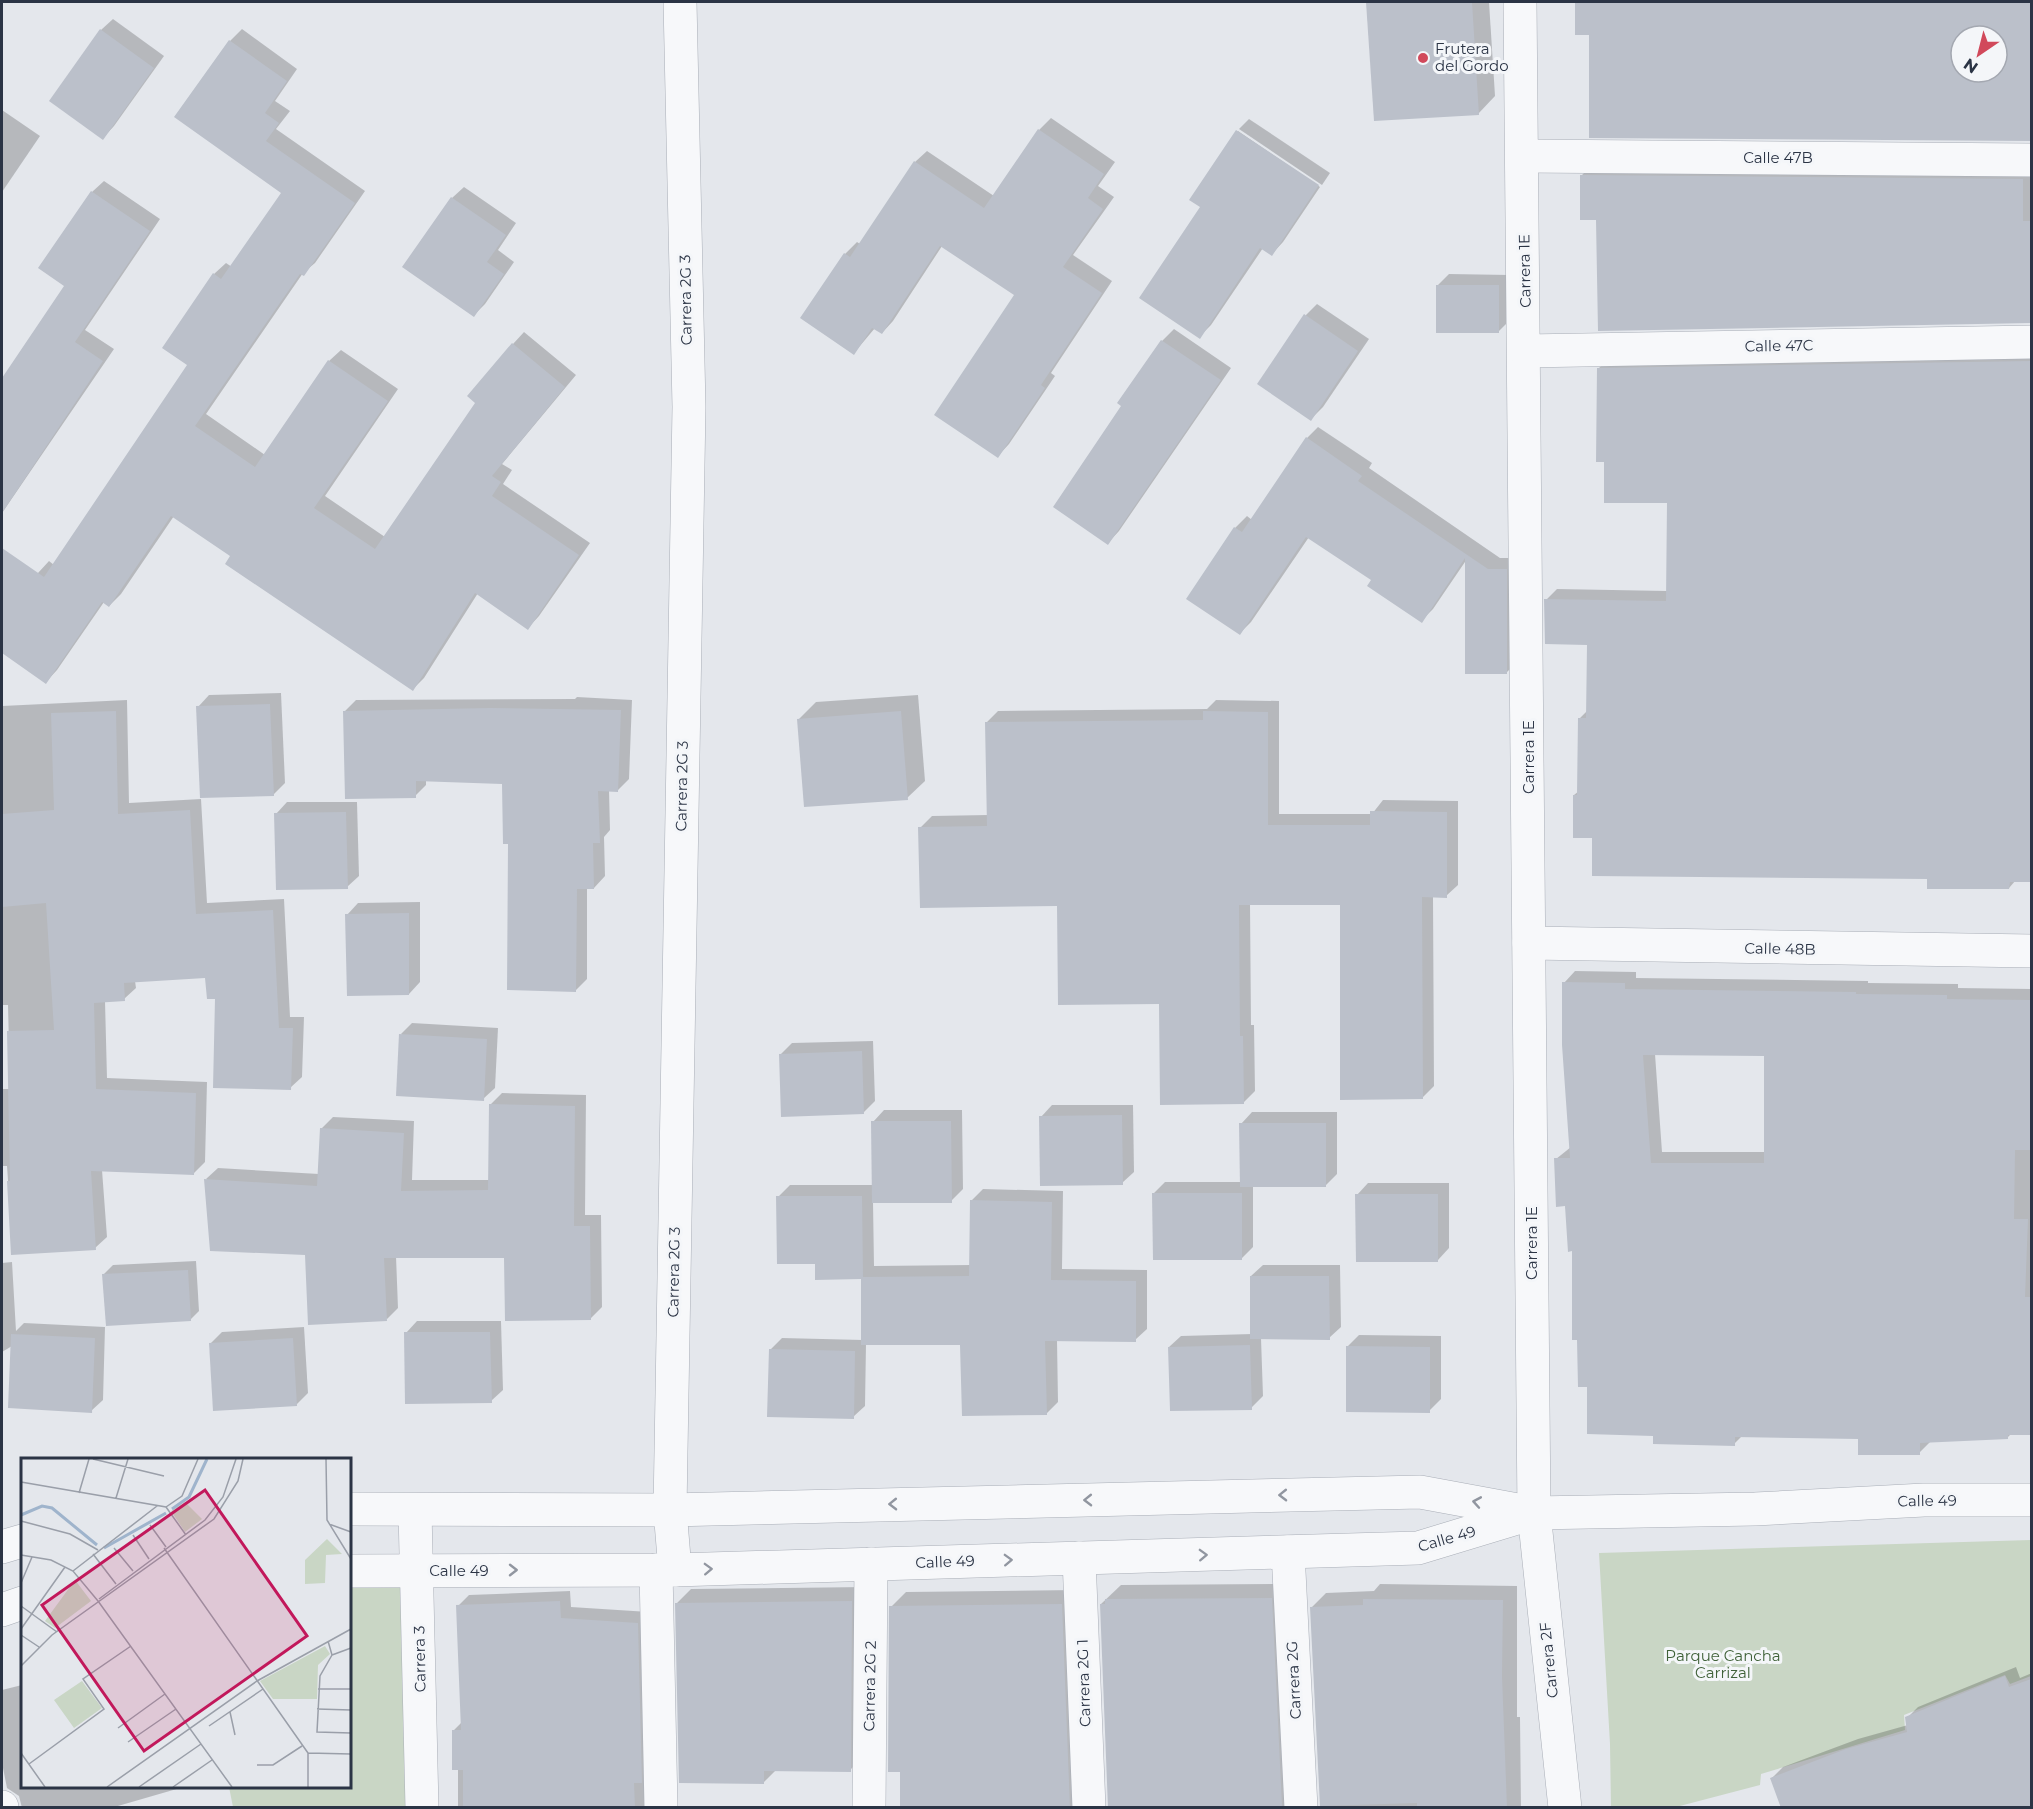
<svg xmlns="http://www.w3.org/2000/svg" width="2033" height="1809" font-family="Montserrat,sans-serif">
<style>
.green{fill:#c9d6c5}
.shadow{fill:#0003;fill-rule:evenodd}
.building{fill:#bbc0ca;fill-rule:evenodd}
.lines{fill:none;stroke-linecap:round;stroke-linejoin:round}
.minor-casing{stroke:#a9aeb7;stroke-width:34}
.minor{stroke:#f7f8fa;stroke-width:33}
.oneway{stroke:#9196a0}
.poi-dot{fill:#d1495b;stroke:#f4f6f9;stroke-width:2}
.labels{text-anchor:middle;stroke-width:6;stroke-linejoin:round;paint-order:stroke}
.poi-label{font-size:15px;fill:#2b3445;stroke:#f4f6f9;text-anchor:start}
.street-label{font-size:15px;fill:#2b3445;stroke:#f4f6f9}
.park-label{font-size:15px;fill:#3f6138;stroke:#f4f6f9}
.inset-river{fill:none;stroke:#9fb4cc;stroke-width:3}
.inset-road{fill:none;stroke:#9a9fa9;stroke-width:1.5}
.view{fill:#c2185b;fill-opacity:0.15;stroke:#c2185b;stroke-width:3}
.inset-edge{fill:none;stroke:#2b3445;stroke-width:3}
</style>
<rect width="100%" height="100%" fill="#e4e7ec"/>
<!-- green -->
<g class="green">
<polygon points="2031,1540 2031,1676 2010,1684 2005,1675 1904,1715 1905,1730 1761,1774 1760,1785 1676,1807 1611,1807 1610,1744 1599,1553"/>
<polygon points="408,1583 408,1807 233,1807 229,1787 350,1786 350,1584"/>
</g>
<!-- shadow -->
<g class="shadow">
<polygon points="1368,2 1489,2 1495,96 1478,114 1376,119"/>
<path d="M1577 2H2032V140L1591 136 1590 34H1577ZM1961 36H1997V72H1961Z"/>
<polygon points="113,19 164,56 114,126 103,138 101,30"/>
<polygon points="242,29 297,69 275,101 290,111 276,129 365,191 315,263 303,273 206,414 265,455 329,361 341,350 398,389 325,496 385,537 477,403 513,344 524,332 576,375 502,464 512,470 503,484 590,543 539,616 528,628 478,593 424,678 413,689 233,555 174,516 121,594 109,606 104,602 57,670 46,682 2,651 2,626 38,573 49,561 54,565 189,365 214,274 226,263 232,267 283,193 177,116 230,41"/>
<polygon points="2,110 40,136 2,192"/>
<polygon points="1051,118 1115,162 1098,186 1114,197 1073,255 1112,281 1051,373 1055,376 1009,444 998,456 1016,294 942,246 893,321 882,333 875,328 854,353 802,318 845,254 857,242 860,244 915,162 927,151 994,196 1039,130"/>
<polygon points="1249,119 1330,173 1322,185 1239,129"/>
<polygon points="1238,131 1320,187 1283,242 1272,254 1263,248 1211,325 1199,337 1202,207 1191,199"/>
<polygon points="1592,165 2032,168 2032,322 1599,329 1598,218 1581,176"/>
<polygon points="104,181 160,219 85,330 114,349 2,513 2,381 66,286 92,192"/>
<polygon points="464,187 516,223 498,250 514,262 485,304 474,315 452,198"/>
<polygon points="1449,274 1510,275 1510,320 1499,331 1437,286"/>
<polygon points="1317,304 1369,339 1323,407 1311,419 1306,315"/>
<polygon points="1174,329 1231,368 1119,531 1108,543 1123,406 1119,403 1162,341"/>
<polygon points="2032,351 2032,881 2016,880 2009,888 1593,837 1574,795 1579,791 1579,719 1588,710 1589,643 1546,600 1557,589 1667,591 1668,502 1605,461 1598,369 1609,358"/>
<polygon points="1318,427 1372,463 1369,468 1500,558 1518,558 1518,661 1506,673 1467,559 1433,609 1421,621 1373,580 1309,537 1251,622 1240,633 1235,528 1247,516 1252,520 1307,438"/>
<polygon points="281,693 285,783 273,795 198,707 209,695"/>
<polygon points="918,695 925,781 907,798 798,720 816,702"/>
<polygon points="577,697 632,700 629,779 618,790 609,790 610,830 604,837 605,876 594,888 587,888 587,979 576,990 510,842 503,783 426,780 426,785 415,796 345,711 356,700 575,699"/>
<polygon points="127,700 129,803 201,799 207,903 284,899 290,1017 304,1017 302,1077 290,1088 217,997 207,977 135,981 136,988 124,999 105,1001 107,1078 207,1082 205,1162 193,1174 102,1170 107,1237 95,1248 13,1253 7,1166 2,1166 2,1089 10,1089 8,1005 2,1005 2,706"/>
<polygon points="1216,700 1279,701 1279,814 1372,814 1383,800 1458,801 1458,885 1446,896 1433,896 1434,1086 1422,1098 1342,903 1250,903 1251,1025 1254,1025 1255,1091 1243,1103 1161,1003 1059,905 920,828 932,816 988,815 986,723 998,711 1207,709"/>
<polygon points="287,802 357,802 359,876 347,887 276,814"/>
<polygon points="420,902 420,982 409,994 347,915 358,903"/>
<path d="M1575 971 1636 972V978L1868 981V983L1958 984V988L2032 989V1433H2012L2008 1437 1931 1441 1919 1453 1859 1438 1742 1436 1734 1444 1655 1434 1589 1386 1574 1250 1556 1159 1571 1147 1564 983ZM1655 1054 1765 1055V1152H1662Z"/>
<polygon points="412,1023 498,1028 495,1088 483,1099 401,1034"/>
<polygon points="873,1041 875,1101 863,1113 781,1054 792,1043"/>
<polygon points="502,1093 586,1095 585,1215 601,1215 602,1307 590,1319 506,1256 396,1256 398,1308 387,1319 306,1253 206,1179 218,1168 319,1174 321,1129 333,1117 414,1121 412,1180 489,1180 490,1105"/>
<polygon points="1052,1105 1133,1105 1134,1172 1122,1183 1041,1117"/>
<polygon points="884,1110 962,1110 963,1189 951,1201 873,1202 874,1266 971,1265 971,1201 983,1189 1063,1191 1062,1269 1147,1270 1147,1329 1135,1340 1057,1340 1058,1402 1046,1414 962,1344 866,1344 865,1406 853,1417 770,1350 782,1338 863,1340 862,1278 816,1262 778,1197 790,1185 873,1185 873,1122"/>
<polygon points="1252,1112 1337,1112 1337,1174 1326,1185 1253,1186 1253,1247 1241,1259 1154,1193 1165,1182 1242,1182 1241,1124"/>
<polygon points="1368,1183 1449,1183 1449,1248 1438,1260 1357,1195"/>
<polygon points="196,1261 199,1311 190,1320 104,1274 113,1265"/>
<polygon points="12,1262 16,1331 24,1323 105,1327 103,1400 91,1411 12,1346 2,1352 2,1263"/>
<polygon points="1263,1265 1340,1265 1341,1327 1329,1338 1261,1338 1263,1396 1251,1408 1169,1347 1181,1336 1252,1334 1251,1276"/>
<polygon points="417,1321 501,1321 503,1390 491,1401 406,1333"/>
<polygon points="304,1327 308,1393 296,1405 210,1344 222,1332"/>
<polygon points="1359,1335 1441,1336 1441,1399 1429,1411 1347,1347"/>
<polygon points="1286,1584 1304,1808 1109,1808 1101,1604 1121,1585"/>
<polygon points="1380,1584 1517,1586 1517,1717 1520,1717 1521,1808 1321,1808 1311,1608 1326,1593 1374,1591"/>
<polygon points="866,1587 864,1756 850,1770 776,1770 764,1782 677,1603 691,1589"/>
<polygon points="1076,1590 1093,1808 902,1808 891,1607 906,1592"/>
<polygon points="570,1591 571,1607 649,1612 652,1808 458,1808 458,1768 453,1731 463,1721 458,1606 469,1595"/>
<polygon points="2016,1667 2020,1678 2032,1673 2032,1808 1782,1808 1772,1778 1783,1767 1858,1739 1908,1725 1907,1718 1918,1707"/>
<polygon points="22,1685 22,1786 187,1786 111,1808 22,1808 19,1796 7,1788 2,1763 2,1690"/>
</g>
<!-- building -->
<g class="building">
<polygon points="1366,2 1472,2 1479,115 1374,121"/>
<path d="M1575 2H2031V141L1589 138V35H1575ZM1961 36H1997V72H1961Z"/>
<polygon points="100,29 154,68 103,140 49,101"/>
<polygon points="229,40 287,81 265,113 279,123 266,141 355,203 304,276 300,274 195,426 255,467 328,360 388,401 314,508 375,549 475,403 467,396 512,343 565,387 492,476 501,482 492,496 579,555 528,630 475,593 413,691 225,564 230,556 171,516 109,607 102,602 46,684 2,653 2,548 44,577 187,365 162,348 213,273 221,279 281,193 174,117"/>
<polygon points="1038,129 1104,174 1088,198 1103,209 1063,267 1102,293 1041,385 1045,388 998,458 934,415 1014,295 940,246 882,334 872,328 854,355 800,318 844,253 850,257 914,161 984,208"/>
<polygon points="1236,130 1319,185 1272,256 1260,248 1200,339 1139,298 1200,207 1189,200"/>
<polygon points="1580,175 2023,179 2023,221 2031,221 2031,323 1598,331 1596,220 1580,220"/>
<polygon points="91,191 150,231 75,342 103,361 2,513 2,378 64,286 38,268"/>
<polygon points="451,197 506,235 487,262 504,274 474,317 402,267"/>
<rect x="1436" y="285" width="63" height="48"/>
<polygon points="1304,314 1358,351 1311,421 1257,384"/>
<polygon points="1161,340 1221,380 1108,545 1053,507 1121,406 1117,403"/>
<polygon points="2031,361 2031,882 2010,882 2009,889 1927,889 1927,879 1592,876 1592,838 1573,838 1573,795 1577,795 1578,718 1586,718 1587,645 1545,644 1544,599 1666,601 1667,503 1604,503 1604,462 1596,462 1597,368"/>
<polygon points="1306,437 1362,476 1358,481 1488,569 1507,569 1507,674 1465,674 1465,558 1422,623 1367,586 1371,580 1306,537 1240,635 1186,599 1234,527 1242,532"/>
<polygon points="270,704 274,796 200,798 196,706"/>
<polygon points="490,708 621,710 618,792 598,791 600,843 593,843 594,889 577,889 576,992 507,990 508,844 503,844 502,784 416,781 416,798 345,799 343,711"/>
<polygon points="116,711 118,814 190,810 196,914 273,910 279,1028 293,1028 291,1090 213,1088 215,999 207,999 205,978 124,983 125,1001 94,1003 96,1089 196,1093 194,1175 91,1171 96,1250 11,1255 7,1181 10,1181 7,1031 54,1030 46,903 2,907 2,814 54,810 51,713"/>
<polygon points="901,711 908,800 804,807 797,719"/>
<polygon points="1203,711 1268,712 1268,825 1370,825 1370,811 1447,812 1447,898 1422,897 1423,1099 1340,1100 1340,905 1239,905 1240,1036 1243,1036 1244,1104 1160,1105 1159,1004 1058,1005 1057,906 920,908 918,827 987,826 985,722 1203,720"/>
<polygon points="346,812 348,889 276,890 274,813"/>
<polygon points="409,913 409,995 347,996 345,914"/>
<path d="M1562 982 1625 983V989L1856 992V994L1947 995V999L2031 1000V1150H2015L2014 1219H2028L2025 1297H2031V1435H2008V1439L1920 1443V1455H1858V1439L1735 1437V1446L1653 1444V1436L1587 1434V1387H1578L1577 1340H1572V1251L1568 1252 1565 1206 1556 1207 1554 1158H1570L1562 1045ZM1643 1055 1764 1056V1163H1651Z"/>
<polygon points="399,1034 487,1039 484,1101 396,1096"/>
<polygon points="862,1051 864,1114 781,1117 779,1054"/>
<polygon points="489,1104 575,1106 574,1226 590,1226 591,1320 505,1321 504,1258 384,1258 387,1321 308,1325 305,1255 210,1251 204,1179 317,1186 320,1128 404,1133 401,1191 488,1190"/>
<polygon points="1122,1115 1123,1185 1040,1186 1039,1116"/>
<polygon points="871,1121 951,1121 952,1203 872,1203"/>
<polygon points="1239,1123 1326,1123 1326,1187 1240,1187"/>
<polygon points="1152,1193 1242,1193 1242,1260 1153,1260"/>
<polygon points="1355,1194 1438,1194 1438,1262 1356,1262"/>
<polygon points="776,1196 862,1196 863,1277 969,1276 970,1200 1052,1202 1051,1280 1136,1281 1136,1342 1045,1341 1047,1415 962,1416 960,1345 861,1345 861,1279 815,1280 815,1264 777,1264"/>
<polygon points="188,1270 191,1321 106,1326 102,1274"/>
<polygon points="1250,1276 1329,1276 1330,1340 1250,1339"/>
<polygon points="404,1332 490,1332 492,1403 405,1404"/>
<polygon points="11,1334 95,1338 92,1413 8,1408"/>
<polygon points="293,1338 297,1406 213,1411 209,1343"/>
<polygon points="1250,1345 1252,1410 1170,1411 1168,1347"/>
<polygon points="1346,1346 1430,1347 1430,1413 1346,1412"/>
<polygon points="769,1349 855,1351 854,1419 767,1417"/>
<polygon points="1272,1598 1282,1806 1108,1808 1100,1604 1105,1604 1105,1599"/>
<polygon points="1363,1599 1503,1600 1502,1676 1507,1808 1417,1808 1417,1803 1320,1806 1310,1607 1363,1605"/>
<polygon points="560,1601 561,1618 638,1623 642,1783 634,1783 635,1808 463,1807 463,1770 452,1770 452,1730 461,1730 456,1605"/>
<polygon points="852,1601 851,1772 764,1771 764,1784 679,1783 675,1603"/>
<polygon points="1062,1604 1070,1808 900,1808 900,1772 888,1772 889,1606"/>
<polygon points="2005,1676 2009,1687 2031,1679 2031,1808 1781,1808 1770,1778 1846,1749 1907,1732 1905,1717"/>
</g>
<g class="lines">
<defs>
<g id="minor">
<polyline points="1520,2 1534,1513 1565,1808"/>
<polyline points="1524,156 2032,160"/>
<polyline points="1526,351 2032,342"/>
<polyline points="1529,943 2032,951"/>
<polyline points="350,1509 670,1510 1420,1492 1534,1513 1755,1509 1924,1500 2032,1500"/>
<polyline points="415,1511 422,1808"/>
<polyline points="2,1547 22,1541"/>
<polyline points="1288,1552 1301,1808"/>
<polyline points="1079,1558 1089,1808"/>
<polyline points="656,1570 661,1808"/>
<polyline points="675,1570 670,1510 689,407 680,2"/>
<polyline points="350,1571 675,1570 1418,1548 1530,1514"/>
<polyline points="2,1610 22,1603"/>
<polyline points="2,1807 2,1808"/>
<polyline points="869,1808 871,1564"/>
</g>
</defs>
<!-- minor casing -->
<use href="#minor" class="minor-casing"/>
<!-- minor -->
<use href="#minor" class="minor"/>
</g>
<!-- one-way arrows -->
<defs><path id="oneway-chevron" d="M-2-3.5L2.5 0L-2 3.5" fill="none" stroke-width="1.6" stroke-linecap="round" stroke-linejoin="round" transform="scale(1.5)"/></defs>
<g class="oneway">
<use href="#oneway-chevron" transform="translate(1283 1495) rotate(179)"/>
<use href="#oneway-chevron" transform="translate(1088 1500) rotate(179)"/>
<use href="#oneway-chevron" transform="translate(1477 1502) rotate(-170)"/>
<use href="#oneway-chevron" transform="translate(893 1504) rotate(179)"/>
<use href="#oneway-chevron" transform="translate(1203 1555) rotate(-2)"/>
<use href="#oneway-chevron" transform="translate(1008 1560) rotate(-2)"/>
<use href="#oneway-chevron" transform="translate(708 1569) rotate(-2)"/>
<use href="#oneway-chevron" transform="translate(513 1570)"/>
</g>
<!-- markers -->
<circle class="poi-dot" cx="1423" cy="58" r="6"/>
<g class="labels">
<!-- poi labels -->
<g class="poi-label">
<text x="1435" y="54">Frutera<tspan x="1435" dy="17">del Gordo</tspan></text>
</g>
<!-- street labels -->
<g class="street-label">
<text x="1778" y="163">Calle 47B</text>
<text transform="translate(1525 271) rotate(-91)" y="5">Carrera 1E</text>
<text transform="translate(686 300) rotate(-91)" y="5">Carrera 2G 3</text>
<text transform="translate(1779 346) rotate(-1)" y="5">Calle 47C</text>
<text transform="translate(1529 757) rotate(-90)" y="5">Carrera 1E</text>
<text transform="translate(682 786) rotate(-89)" y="5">Carrera 2G 3</text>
<text transform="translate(1780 949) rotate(1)" y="5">Calle 48B</text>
<text transform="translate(1532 1243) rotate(-90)" y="5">Carrera 1E</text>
<text transform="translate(674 1272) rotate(-89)" y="5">Carrera 2G 3</text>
<text transform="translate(1927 1501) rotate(-1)" y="5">Calle 49</text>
<text transform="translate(1447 1539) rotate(-16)" y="5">Calle 49</text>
<text transform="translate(945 1562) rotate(-2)" y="5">Calle 49</text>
<text x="459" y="1576">Calle 49</text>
<text transform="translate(420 1659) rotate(-91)" y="5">Carrera 3</text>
<text transform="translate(1549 1660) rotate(-96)" y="5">Carrera 2F</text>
<text transform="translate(1294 1680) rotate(-93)" y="5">Carrera 2G</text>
<text transform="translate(1084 1683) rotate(-92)" y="5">Carrera 2G 1</text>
<text transform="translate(870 1686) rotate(-89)" y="5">Carrera 2G 2</text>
</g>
<!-- park labels -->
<g class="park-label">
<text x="1723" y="1661">Parque Cancha<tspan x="1723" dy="17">Carrizal</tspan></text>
</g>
</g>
<!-- overview -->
<g transform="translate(21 1458)">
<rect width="330" height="330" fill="#e4e7ec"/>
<path d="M164 44 181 61 164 74 150 53ZM306 81 321 96 305 97 304 125 284 126V102ZM54 122 70 143 34 170 24 163ZM304 188 309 196 297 207 296 241H252L239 223ZM61 223 81 250 53 270 33 242Z" fill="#c9d6c5"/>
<path class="inset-river" d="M151 51 168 39 186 1M0 57 21 48 31 50 76 87M83 90 145 55"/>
<path class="inset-road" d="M72 1 143 18M305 1 306 62 330 101M0 24 145 49 165 77M58 35 68 1M95 40 107 1M145 49 161 38 177 1M0 63 49 76 77 92M308 66 330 74M129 67 145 89M112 77 128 101M93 90 112 113M143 90 287 295M72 96 95 126M0 97 30 102 52 113 77 143 211 329M52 113 136 48M0 125 11 99M78 141 184 62 202 39 215 1M0 148 36 174M0 171 44 109M0 177 18 189M307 183 311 197 299 218 296 274 330 275M311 197 330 190M0 208 31 177 193 61 217 23 222 1M297 231H330M296 251 330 252M209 254 214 277M188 268 242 231M97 270 144 236M107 284 155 251M0 295 24 329M287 295 330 296M8 306 83 251 62 221 110 188M236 307H252L281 288M86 329 236 223 330 171M118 329 180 286M152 329 191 302M287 329V295"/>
<path class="view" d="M184 32 286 178 123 293 21 147Z"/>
<rect width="330" height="330" class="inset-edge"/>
</g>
<!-- border -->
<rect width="2033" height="1809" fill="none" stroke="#2b3445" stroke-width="6"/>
<!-- north arrow -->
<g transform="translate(1979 54) rotate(215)"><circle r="28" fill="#f4f6f9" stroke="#a4a8b1" stroke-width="1.5"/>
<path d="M0-4.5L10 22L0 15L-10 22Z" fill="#d1495b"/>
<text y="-9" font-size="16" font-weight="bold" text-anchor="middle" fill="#2b3445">N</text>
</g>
</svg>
